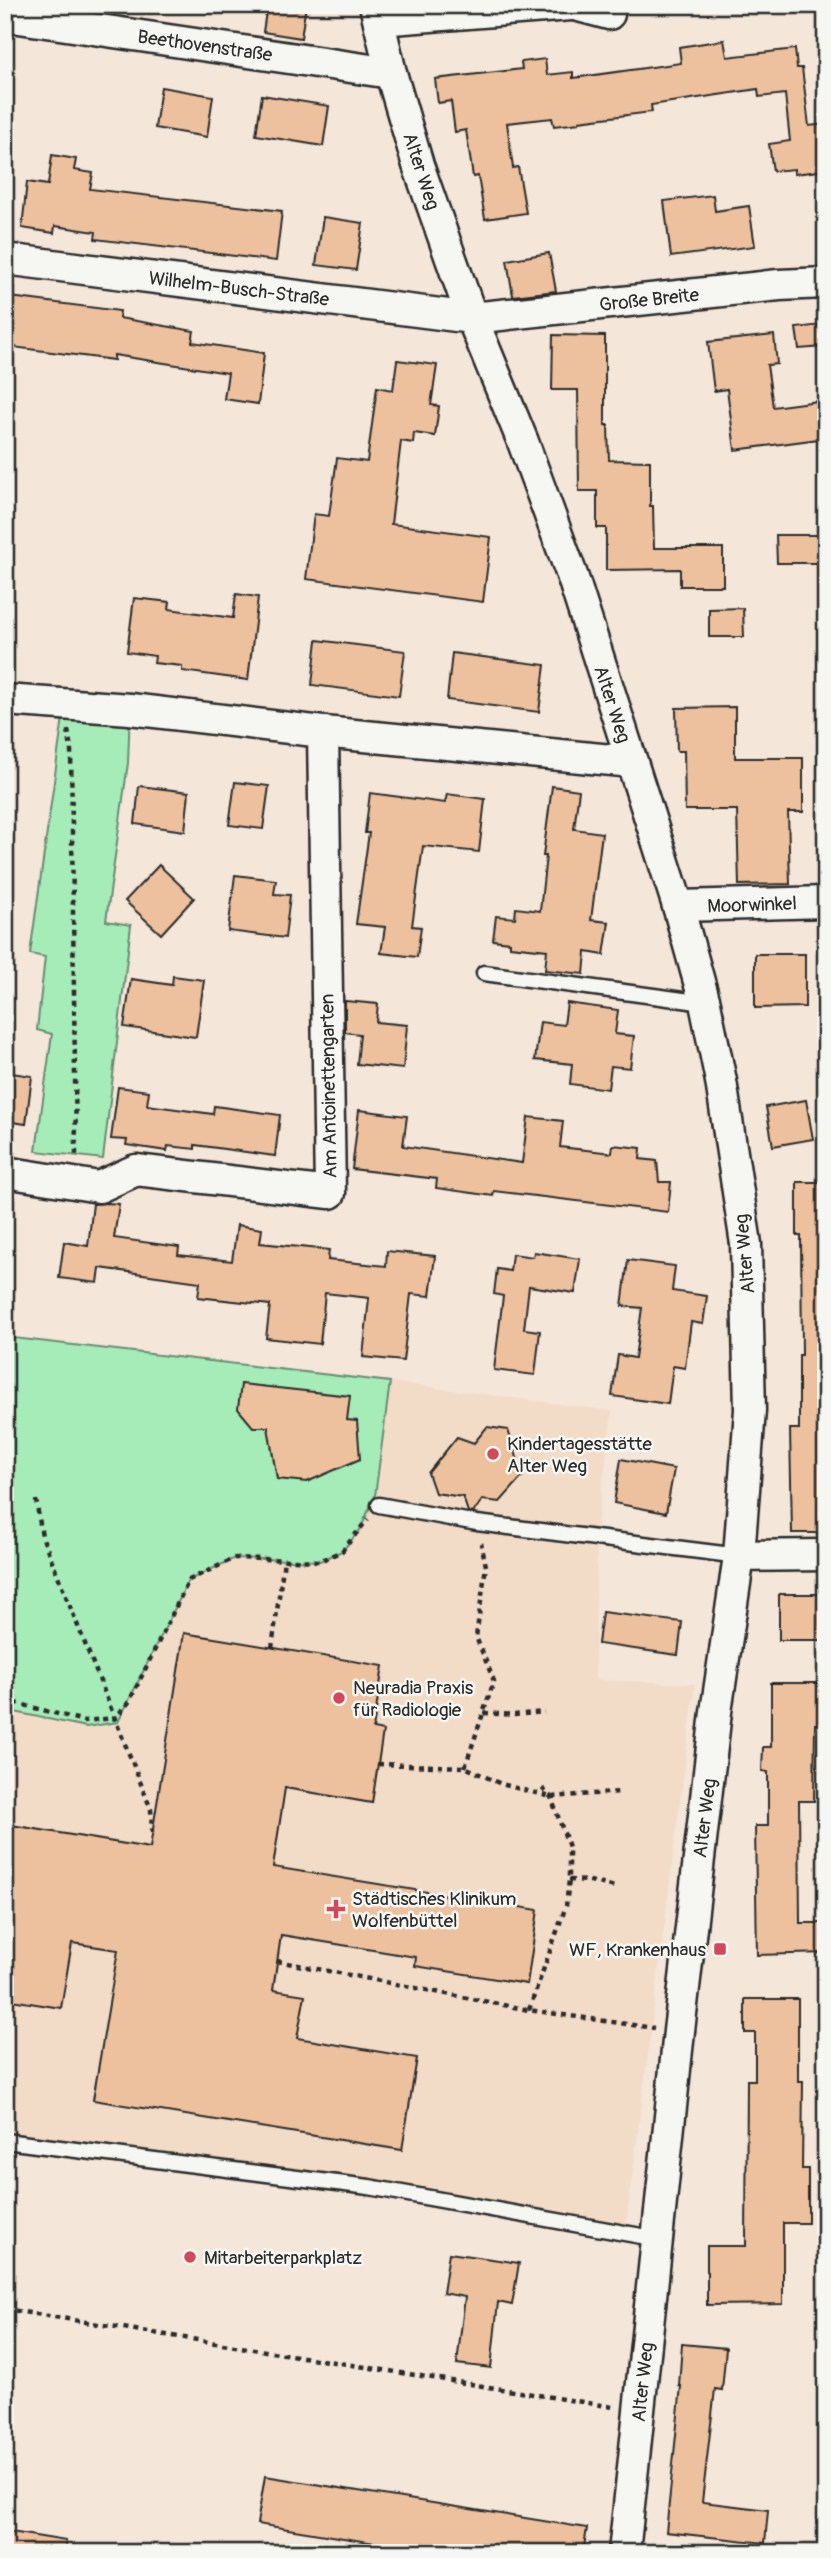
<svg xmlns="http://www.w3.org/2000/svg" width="831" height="2558" font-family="Pangolin,sans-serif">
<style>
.built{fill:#f2dbc7}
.green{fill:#a6ecb8;stroke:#688c72;stroke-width:2}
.building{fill:#eec19e;stroke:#2b2b2b;stroke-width:2}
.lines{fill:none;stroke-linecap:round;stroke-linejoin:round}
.lane-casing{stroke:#2b2b2b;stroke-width:19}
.street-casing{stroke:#2b2b2b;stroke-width:35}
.path{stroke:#2b2b2b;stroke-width:4.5;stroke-dasharray:5 5;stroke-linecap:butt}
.lane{stroke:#f6f6f2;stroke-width:14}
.street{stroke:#f6f6f2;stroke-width:30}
.poi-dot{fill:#d1495b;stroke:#f6f6f2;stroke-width:2.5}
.labels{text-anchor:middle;stroke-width:5;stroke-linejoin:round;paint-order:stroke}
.street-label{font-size:19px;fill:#2b2b2b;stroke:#f6f6f2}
.poi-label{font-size:19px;fill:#2b2b2b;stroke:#f6f6f2;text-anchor:start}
</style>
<rect width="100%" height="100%" fill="#f4e6d9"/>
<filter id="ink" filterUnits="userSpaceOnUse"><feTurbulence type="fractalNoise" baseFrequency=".0143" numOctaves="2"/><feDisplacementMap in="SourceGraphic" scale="14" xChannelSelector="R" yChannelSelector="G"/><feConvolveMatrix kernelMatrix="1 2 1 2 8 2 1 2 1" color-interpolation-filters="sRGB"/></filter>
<g filter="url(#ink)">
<!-- built -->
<polygon class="built" points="5,1337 390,1382 612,1411 597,1526 595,1680 695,1684 625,2233 5,2135"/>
<!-- green -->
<g class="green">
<polygon points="130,709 128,763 106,921 131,925 103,1159 36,1151 52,1034 37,1030 45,957 30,954 64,710"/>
<polygon points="5,1337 390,1382 375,1496 360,1530 342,1551 320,1561 235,1558 189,1580 118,1722 86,1727 5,1710"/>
</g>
<!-- building -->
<g class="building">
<polygon points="267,5 306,5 301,38 263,32"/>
<polygon points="724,40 727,57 795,49 797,68 802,68 809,126 826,124 826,170 794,174 794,169 773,171 769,144 790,141 785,94 759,97 758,89 651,105 652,112 579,121 579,123 554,126 552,118 507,123 513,168 518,167 526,213 485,219 478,176 473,177 466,130 455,132 451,101 438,103 435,79 522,69 521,62 545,59 547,75 573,72 573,78 681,63 679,47"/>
<polygon points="161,87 213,96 207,137 155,128"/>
<polygon points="262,95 329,106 323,146 256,135"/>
<polygon points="52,155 76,159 74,170 93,173 90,189 282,211 276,261 95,239 96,232 55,226 54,233 22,228 27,182 48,185"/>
<polygon points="713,195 715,211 749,206 755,246 671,257 664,201"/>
<polygon points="323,217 363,223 356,270 316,265"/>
<polygon points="549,253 556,291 513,296 507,260"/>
<polygon points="10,297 120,311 119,318 194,331 192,342 264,353 258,404 224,399 228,373 114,355 114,360 5,346"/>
<polygon points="821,325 823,347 799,349 796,328"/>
<polygon points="553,335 605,336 605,425 608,425 609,460 650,461 650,506 653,506 654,548 723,548 723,586 680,586 680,569 606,570 606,528 597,528 597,491 579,491 578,390 552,390"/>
<polygon points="774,335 777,364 767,365 773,407 826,400 826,438 735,450 727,389 714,391 708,342"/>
<polygon points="397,360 437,365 431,405 439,406 435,436 414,433 413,443 401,441 391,524 491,537 483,602 306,579 314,514 329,516 337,458 367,462 377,387 393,390"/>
<polygon points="776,535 826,535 826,563 777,563"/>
<polygon points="236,594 258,597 248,680 182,671 182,666 154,663 155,656 127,652 134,598 170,602 169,609 233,618"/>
<polygon points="743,608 744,637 709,637 709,609"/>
<polygon points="317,640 405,651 399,696 312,685"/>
<polygon points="452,653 545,665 539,712 447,700"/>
<polygon points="735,707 735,758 803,758 803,812 788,812 790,884 739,885 737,810 685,810 684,751 677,751 676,708"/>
<polygon points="235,782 269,786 263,829 229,825"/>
<polygon points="139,786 189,792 185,831 135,824"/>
<polygon points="552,786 579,790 574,829 602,833 591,920 609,922 604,955 586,952 584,974 545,970 547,950 510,946 510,942 493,940 496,916 515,918 516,908 540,911 546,856 543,856"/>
<polygon points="370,793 445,803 447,794 485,799 479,852 423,846 412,926 421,927 417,957 381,953 385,927 356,924 369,833 365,833"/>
<polygon points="159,865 194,898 161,934 125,901"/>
<polygon points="235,875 276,880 274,894 290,895 285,938 228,931"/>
<polygon points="755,954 805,954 805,1007 755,1008"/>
<polygon points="173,976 204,980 196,1037 124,1027 131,979 172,985"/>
<polygon points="345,1001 378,1004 376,1022 407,1025 403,1069 357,1064 360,1034 345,1032"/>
<polygon points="567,1003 618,1010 615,1034 634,1036 630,1068 611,1066 608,1089 570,1084 572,1064 535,1060 540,1022 564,1025"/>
<polygon points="5,1072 32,1076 26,1124 5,1121"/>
<polygon points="118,1087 149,1091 147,1105 213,1114 214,1106 280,1115 275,1156 195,1145 195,1149 168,1146 167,1151 126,1145 127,1140 111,1139"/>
<polygon points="806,1100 813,1139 773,1146 766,1107"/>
<polygon points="359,1110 407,1116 403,1146 522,1163 528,1117 563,1121 560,1147 612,1153 613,1145 641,1148 640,1159 657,1161 659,1182 671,1182 668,1212 494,1191 493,1196 436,1188 437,1179 352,1169"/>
<polygon points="797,1182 826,1182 826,1533 792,1533 790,1429 799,1429 799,1355 802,1355 801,1236 797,1236"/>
<polygon points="107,1203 119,1204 114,1238 179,1247 178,1255 232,1261 237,1225 262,1229 260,1243 329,1250 328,1260 386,1266 387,1251 435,1256 430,1296 411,1294 403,1361 363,1357 369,1298 325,1293 320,1344 266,1338 270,1305 198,1297 200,1282 100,1268 98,1283 59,1278 64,1242 88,1246 93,1204"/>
<polygon points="534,1252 580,1259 575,1293 529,1286 524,1329 540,1331 535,1375 494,1370 503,1296 494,1294 497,1269 510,1271 512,1254 533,1257"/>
<polygon points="628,1260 675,1266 672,1291 707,1296 703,1324 691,1322 685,1368 673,1366 668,1404 612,1396 618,1355 635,1358 642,1308 622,1306"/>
<polygon points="241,1384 350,1396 347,1420 357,1421 360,1459 307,1482 277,1479 268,1427 253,1427 238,1409"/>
<polygon points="487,1427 508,1430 523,1476 500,1502 482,1500 473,1513 468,1512 463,1497 435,1493 428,1473 457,1437 474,1443"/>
<polygon points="621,1459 674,1469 666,1513 614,1503"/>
<rect x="779" y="1594" width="47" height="46"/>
<polygon points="602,1612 682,1622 678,1655 598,1644"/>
<polygon points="184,1633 383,1666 373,1729 383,1731 372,1803 285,1788 273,1867 538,1910 527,1984 415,1966 416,1957 281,1935 273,1990 305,1995 297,2038 417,2058 402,2150 93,2100 118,1950 72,1943 61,2008 5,1999 5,1824 150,1848"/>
<polygon points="771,1683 826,1683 826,1724 815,1724 814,1801 799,1801 800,1923 826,1923 826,1953 757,1955 755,1826 768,1826 768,1772 762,1771 763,1747 771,1747"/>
<polygon points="745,1999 798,1999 798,2081 803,2081 802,2169 808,2169 808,2223 783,2223 783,2304 707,2305 707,2246 746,2246 747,2080 755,2080 755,2033 745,2033"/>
<polygon points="449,2253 519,2263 512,2305 498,2302 491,2368 457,2364 465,2297 443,2293"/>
<polygon points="682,2344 726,2348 722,2390 715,2389 702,2502 768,2510 765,2543 666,2532 681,2386 679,2386"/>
<polygon points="265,2476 587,2528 583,2553 436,2553 257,2524"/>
<polygon points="5,2531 66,2541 65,2553 5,2553"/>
</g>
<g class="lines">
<defs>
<g id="lane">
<polyline points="484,973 705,1003"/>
<polyline points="379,1505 477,1523 739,1556"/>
<polyline points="5,2141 369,2187 658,2239"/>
</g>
<g id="street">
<polyline points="375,5 391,73 418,165 472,318 523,442 573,578 678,906 705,1003 721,1081 746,1244 750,1410 739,1556 716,1712 679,2031 624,2553"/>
<polyline points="575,5 609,14"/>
<polyline points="19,18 391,73"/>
<polyline points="379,20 571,5"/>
<polyline points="5,259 472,318 779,285 826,283"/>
<polyline points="5,700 130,709 323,732 632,762"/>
<polyline points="678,906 826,902"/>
<polyline points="5,1172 99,1187 136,1170 330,1193 323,732"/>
<polyline points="739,1556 826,1555"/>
</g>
</defs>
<!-- lane casing -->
<use href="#lane" class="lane-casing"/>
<!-- street casing -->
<use href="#street" class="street-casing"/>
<!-- path -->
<g class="path">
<polyline points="68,730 71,749 76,1155"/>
<polyline points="36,1500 42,1536 151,1809 152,1833"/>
<polyline points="272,1648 284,1560"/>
<polyline points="5,1700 84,1721 116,1718 129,1702 189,1580 235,1558 320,1561 342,1551 368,1519"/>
<polyline points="484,1713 515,1715 544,1712"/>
<polyline points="378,1764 465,1767 501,1784 551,1797 620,1792"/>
<polyline points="465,1767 494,1681 476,1637 486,1566 481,1543"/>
<polyline points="569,1880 590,1881 615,1887"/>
<polyline points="277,1961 529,2010 654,2028"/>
<polyline points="529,2010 566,1906 569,1880 569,1847 551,1797 542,1788"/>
<polyline points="5,2309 613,2407"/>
<polyline points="398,2553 399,2547"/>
</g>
<!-- lane -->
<use href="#lane" class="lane"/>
<!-- street -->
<use href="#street" class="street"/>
</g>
</g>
<!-- markers -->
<g class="poi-dot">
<circle cx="493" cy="1454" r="7"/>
<circle cx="339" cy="1698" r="7"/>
<path d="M332.5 1898.5h7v7h7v7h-7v7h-7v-7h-7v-7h7z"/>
<rect x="713" y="1942" width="14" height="14" rx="3.5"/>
<circle cx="190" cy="2257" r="7"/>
</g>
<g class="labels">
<!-- street labels -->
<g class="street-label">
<text transform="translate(205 45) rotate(8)" y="7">Beethovenstraße</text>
<text transform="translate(422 171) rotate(72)" y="7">Alter Weg</text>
<text transform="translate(239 288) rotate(7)" y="7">Wilhelm-Busch-Straße</text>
<text transform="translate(649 299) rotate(-6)" y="7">Große Breite</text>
<text transform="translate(613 704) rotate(72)" y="7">Alter Weg</text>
<text transform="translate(752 904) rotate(-2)" y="7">Moorwinkel</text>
<text transform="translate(328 1086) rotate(-91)" y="7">Am Antoinettengarten</text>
<text transform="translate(744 1254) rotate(-95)" y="7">Alter Weg</text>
<text transform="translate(704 1818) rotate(-83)" y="7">Alter Weg</text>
<text transform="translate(642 2382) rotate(-84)" y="7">Alter Weg</text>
</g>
<!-- poi labels -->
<g class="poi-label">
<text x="507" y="1450">Kindertagesstätte<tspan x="507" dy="22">Alter Weg</tspan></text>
<text x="353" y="1694">Neuradia Praxis<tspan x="353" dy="22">für Radiologie</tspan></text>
<text x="352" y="1905">Städtisches Klinikum<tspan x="352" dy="22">Wolfenbüttel</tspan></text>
<text x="706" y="1956" text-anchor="end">WF, Krankenhaus</text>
<text x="204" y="2264">Mitarbeiterparkplatz</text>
</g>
</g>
<!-- margin -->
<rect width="831" height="2558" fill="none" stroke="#f6f6f2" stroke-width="28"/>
<rect x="14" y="14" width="803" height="2530" fill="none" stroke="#2b2b2b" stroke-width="2.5" filter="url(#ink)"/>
</svg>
